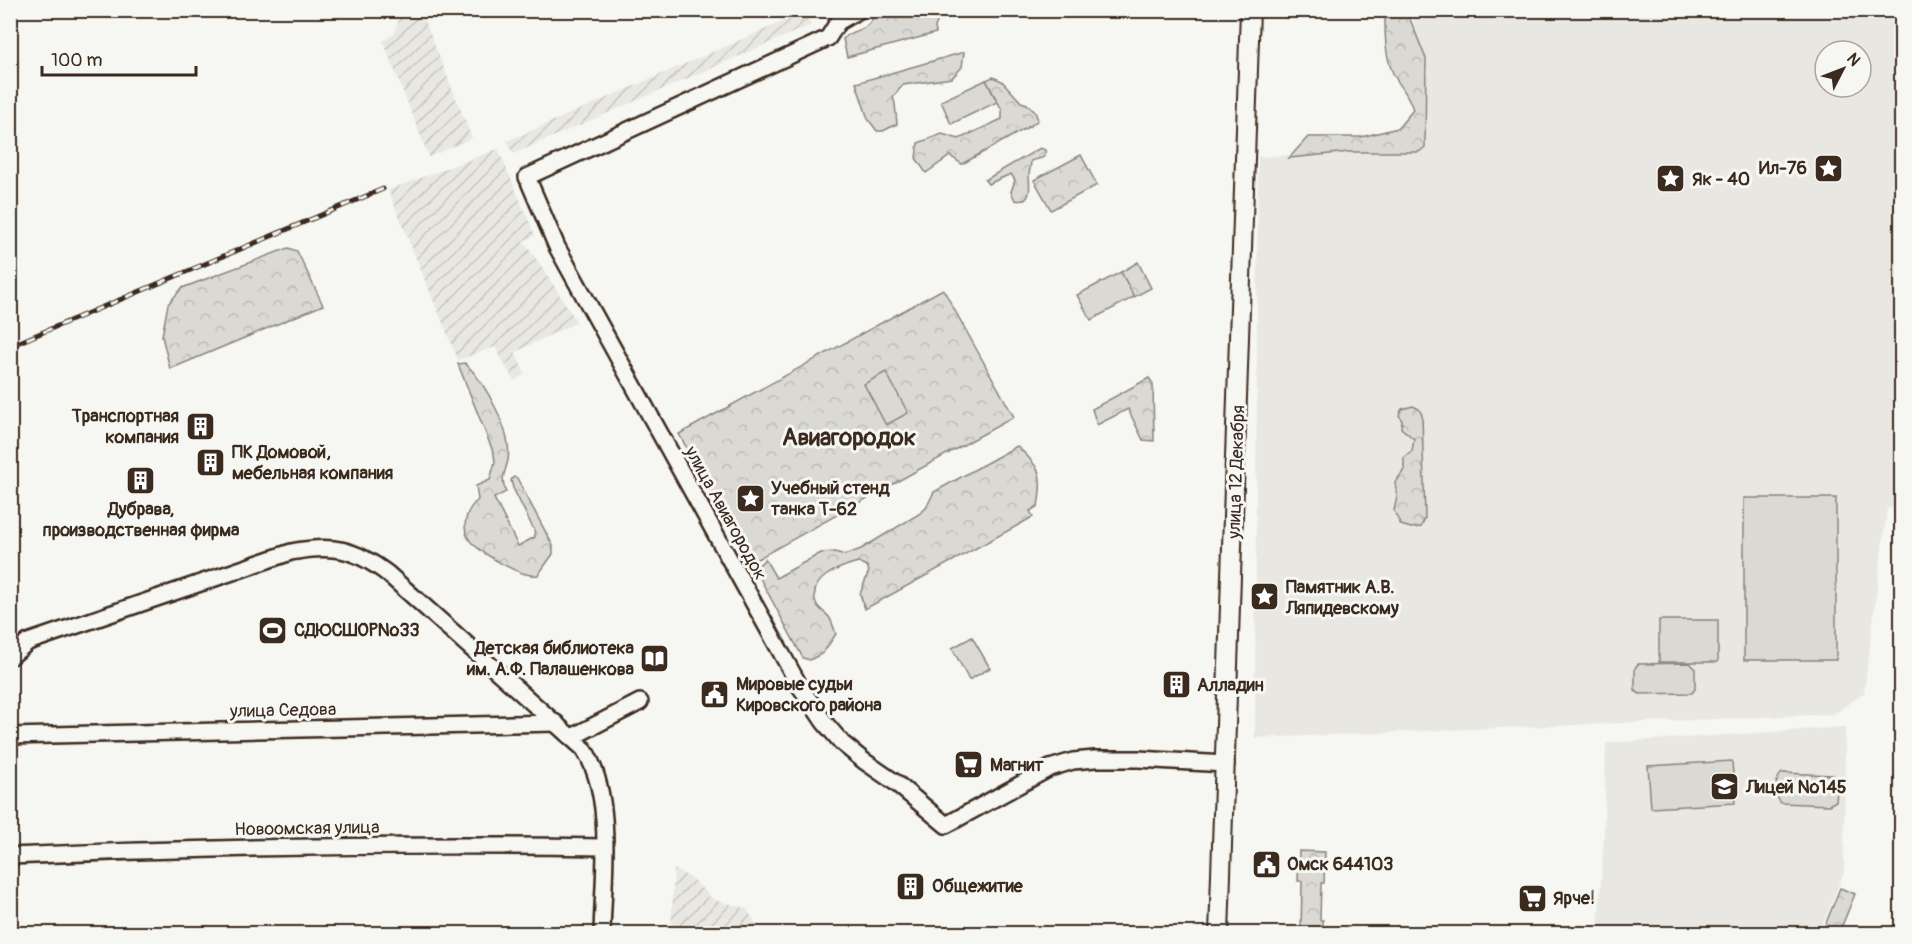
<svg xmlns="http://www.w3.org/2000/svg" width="1912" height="944" font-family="Pangolin,sans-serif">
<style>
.built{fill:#e8e7e2;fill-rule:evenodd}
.industrial{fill:url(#industrial-furrows)}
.forest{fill:url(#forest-crowns);stroke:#8a8278;stroke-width:1.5}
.pitch{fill:#dad9d3;stroke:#8a8278;stroke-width:1.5}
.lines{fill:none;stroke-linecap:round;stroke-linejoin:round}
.minor-casing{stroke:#3b2a1e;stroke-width:20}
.major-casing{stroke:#3b2a1e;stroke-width:22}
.minor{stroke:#f6f6f2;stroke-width:15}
.major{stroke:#f6f6f2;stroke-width:18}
.rail-casing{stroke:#3b2a1e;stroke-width:5}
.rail{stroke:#f6f6f2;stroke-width:3;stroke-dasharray:9;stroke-linecap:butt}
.labels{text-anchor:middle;stroke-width:6;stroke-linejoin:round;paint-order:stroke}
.poi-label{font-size:18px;font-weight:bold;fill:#3b2a1e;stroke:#f6f6f2;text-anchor:start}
.street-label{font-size:18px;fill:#3b2a1e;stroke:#f6f6f2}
.district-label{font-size:24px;font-weight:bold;fill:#3b2a1e;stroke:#f6f6f2}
</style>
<defs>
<pattern id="industrial-furrows" width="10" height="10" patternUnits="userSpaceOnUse" patternTransform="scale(1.5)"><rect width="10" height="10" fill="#e8e7e2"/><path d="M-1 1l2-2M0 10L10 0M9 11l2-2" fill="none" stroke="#c8c6c1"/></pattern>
<pattern id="forest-crowns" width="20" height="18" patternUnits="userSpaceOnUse" patternTransform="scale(1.5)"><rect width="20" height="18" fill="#dad9d3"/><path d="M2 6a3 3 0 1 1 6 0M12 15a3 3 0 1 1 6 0" fill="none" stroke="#bcbab5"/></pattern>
</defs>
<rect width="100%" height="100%" fill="#f6f6f2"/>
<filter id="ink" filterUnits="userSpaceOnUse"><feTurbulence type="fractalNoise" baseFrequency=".0167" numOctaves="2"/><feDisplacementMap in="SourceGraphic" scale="12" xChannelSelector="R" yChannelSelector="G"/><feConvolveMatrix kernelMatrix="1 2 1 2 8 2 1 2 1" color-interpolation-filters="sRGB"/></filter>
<g filter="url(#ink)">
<!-- built -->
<g class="built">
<path d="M1413 11H1901V509L1887 508 1864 693 1834 714 1255 738 1258 157 1425 147ZM1825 51H1861V87H1825Z"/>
<polygon points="1845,727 1844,872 1819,933 1598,934 1604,833 1606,743"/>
</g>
<!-- industrial -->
<g class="industrial">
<polygon points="401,11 421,11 472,138 429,157 383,41 395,33"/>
<polygon points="805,12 811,25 513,154 507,141"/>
<polygon points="498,149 535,235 523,241 542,267 577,322 515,352 525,374 514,381 495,347 458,360 388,190"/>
<polygon points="674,869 691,878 714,900 746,908 758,927 745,933 671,933"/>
</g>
<!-- forest -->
<g class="forest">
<path d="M877 11V10L964 11 938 20 935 27 936 33 847 57 843 39C853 29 856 33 865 27 871 23 874 16 877 11Z"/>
<path d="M1385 11H1409L1410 19 1426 59 1425 147 1419 152H1350L1289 158 1308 137H1361L1398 128 1413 110C1408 93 1403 91 1395 77 1384 58 1385 31 1385 11Z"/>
<polygon points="964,52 962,67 952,78 903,85 893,97 895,104 897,124 883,131 877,131 868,119 856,83"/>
<polygon points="993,77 1002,81 1021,102 1027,104 1035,112 1038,120 1030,126 962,164 950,156 926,173 916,158 918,143 942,134 959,139 1002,119 1002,110 986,80"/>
<path d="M1040 148 1045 150C1048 160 1037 158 1031 161 1031 166 1029 171 1029 176 1030 188 1032 204 1015 200L1011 192 1015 180 1011 174 988 184 985 180Z"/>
<polygon points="1081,155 1097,185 1051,210 1034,180"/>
<polygon points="288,248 297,251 323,305 170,369 162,336 168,304 182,288"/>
<polygon points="1138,262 1151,288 1134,297 1121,272"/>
<polygon points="943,289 1014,417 750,563 679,434"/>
<path d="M465 363C485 382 513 433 508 460 505 475 500 475 506 492L494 498 518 546 535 537 534 530 513 488 511 480 514 477 517 478 553 546V554L538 575C521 578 483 554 471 542 460 529 466 509 478 500L476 486 490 480 495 462 494 454 458 364Z"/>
<polygon points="1149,378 1153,384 1154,441 1143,440 1128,409 1097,425 1092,409"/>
<polygon points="1413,406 1419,409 1422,415 1425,518 1421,527 1411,528 1401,525 1394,511 1397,497 1395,483 1404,470 1404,458 1412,451 1414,439 1401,428 1402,421 1399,415 1402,409"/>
<path d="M1017 446C1040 468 1044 473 1038 506L1030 511 1033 517 865 609 860 594 869 571 867 566 858 562C840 567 807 578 816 603 818 609 825 612 829 617 832 621 834 629 836 634L823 653 810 660 803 658 755 569 765 559 776 578 821 553 835 552 845 555 861 549 919 514 926 508 934 492Z"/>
<polygon points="1299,851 1325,852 1324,883 1321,883 1320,920 1323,920 1323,933 1301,933 1302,881 1298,881"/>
<polygon points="1840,888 1855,894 1839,933 1824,928"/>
</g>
<!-- pitch -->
<g class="pitch">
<polygon points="986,80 997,102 951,124 941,101"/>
<polygon points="1121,272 1134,297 1091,320 1077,295"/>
<polygon points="886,372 908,413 886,425 864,384"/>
<rect x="1744" y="498" width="92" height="162"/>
<rect x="1659" y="620" width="59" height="42"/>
<polygon points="972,637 990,668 969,680 952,648"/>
<polygon points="1690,663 1695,668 1695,689 1692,693 1640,694 1635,691 1635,668 1638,664"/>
<polygon points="1732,761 1735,803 1651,808 1648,766"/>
<path d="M1782 773 1833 775 1838 782 1836 801 1829 805 1781 803C1774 796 1774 780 1782 773Z"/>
</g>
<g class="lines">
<defs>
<g id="minor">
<polyline points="859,10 838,22 828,38 527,177 557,247 799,685 824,722 842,743 864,761 896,783 946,825 1050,768 1073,761 1095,759 1138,759 1226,764"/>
<path d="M10 657 28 642 291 552C332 544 354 548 388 574L584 749C615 798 603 877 602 934"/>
<polyline points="10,736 556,723"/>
<polyline points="572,737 640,702"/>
<path d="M10 856C208 847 406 844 604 847"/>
</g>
<polyline id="major" points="1219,934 1250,10"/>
</defs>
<!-- minor casing -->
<use href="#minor" class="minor-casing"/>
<!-- major casing -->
<use href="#major" class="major-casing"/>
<!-- minor -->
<use href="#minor" class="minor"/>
<!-- major -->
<use href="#major" class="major"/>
<defs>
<polyline id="rail" points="10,346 383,189"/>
</defs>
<!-- rail casing -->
<use href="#rail" class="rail-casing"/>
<!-- rail -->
<use href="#rail" class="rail"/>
</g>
</g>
<!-- icons -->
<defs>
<symbol id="sight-square" viewBox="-11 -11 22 22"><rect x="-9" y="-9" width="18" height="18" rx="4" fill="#3b2a1e" stroke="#f6f6f2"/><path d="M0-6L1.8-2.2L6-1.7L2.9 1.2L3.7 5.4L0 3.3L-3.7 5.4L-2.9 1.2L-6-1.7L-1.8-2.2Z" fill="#fff"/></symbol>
<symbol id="building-square" viewBox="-11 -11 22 22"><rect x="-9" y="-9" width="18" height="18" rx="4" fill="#3b2a1e" stroke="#f6f6f2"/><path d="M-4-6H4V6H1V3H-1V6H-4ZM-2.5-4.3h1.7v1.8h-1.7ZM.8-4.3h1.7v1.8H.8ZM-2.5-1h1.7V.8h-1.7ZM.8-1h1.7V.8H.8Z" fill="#fff"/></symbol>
<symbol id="stadium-square" viewBox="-11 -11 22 22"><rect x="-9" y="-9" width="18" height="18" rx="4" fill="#3b2a1e" stroke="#f6f6f2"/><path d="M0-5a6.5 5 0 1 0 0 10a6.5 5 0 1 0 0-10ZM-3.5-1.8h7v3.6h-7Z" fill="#fff"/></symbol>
<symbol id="library-square" viewBox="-11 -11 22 22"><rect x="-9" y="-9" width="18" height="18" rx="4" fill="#3b2a1e" stroke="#f6f6f2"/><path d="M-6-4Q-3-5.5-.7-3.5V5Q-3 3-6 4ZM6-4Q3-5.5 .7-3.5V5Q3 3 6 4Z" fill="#fff"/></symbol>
<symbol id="civic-square" viewBox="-11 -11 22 22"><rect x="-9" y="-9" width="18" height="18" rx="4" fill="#3b2a1e" stroke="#f6f6f2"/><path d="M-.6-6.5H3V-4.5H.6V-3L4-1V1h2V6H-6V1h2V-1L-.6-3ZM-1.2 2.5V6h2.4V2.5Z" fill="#fff"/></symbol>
<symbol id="supermarket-square" viewBox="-11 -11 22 22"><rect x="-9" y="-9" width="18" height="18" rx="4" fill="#3b2a1e" stroke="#f6f6f2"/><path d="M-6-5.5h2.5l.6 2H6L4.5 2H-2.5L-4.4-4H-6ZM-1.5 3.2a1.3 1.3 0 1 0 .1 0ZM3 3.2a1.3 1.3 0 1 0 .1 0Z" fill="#fff"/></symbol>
<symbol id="school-square" viewBox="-11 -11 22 22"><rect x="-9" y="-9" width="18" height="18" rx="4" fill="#3b2a1e" stroke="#f6f6f2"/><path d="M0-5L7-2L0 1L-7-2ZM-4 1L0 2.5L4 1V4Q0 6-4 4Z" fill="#fff"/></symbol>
</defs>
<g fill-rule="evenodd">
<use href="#sight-square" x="1812" y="152" width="33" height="33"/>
<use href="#sight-square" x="1654" y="162" width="33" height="33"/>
<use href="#building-square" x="184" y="410" width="33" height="33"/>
<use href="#building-square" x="194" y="446" width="33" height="33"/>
<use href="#building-square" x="124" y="464" width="33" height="33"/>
<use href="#sight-square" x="734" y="482" width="33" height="33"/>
<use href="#sight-square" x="1248" y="580" width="33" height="33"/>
<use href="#stadium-square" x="256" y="614" width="33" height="33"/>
<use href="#library-square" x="638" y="642" width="33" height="33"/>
<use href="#building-square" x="1160" y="668" width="33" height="33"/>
<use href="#civic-square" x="698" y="678" width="33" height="33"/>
<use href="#supermarket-square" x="952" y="748" width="33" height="33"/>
<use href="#school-square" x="1708" y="770" width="33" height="33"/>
<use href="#civic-square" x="1250" y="848" width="33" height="33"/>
<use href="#building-square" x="894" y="870" width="33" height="33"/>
<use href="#supermarket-square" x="1516" y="882" width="33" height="33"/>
</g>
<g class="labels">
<!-- poi labels -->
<g class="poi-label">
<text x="1807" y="174" text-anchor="end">Ил-76</text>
<text x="1692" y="185">Як - 40</text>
<text x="179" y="422" text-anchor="end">Транспортная<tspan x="179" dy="21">компания</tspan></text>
<text x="232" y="458">ПК Домовой,<tspan x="232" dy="21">мебельная компания</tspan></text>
<text x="771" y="494">Учебный стенд<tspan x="771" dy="21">танка Т-62</tspan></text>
<text x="141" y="515" text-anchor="middle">Дубрава,<tspan x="141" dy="21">производственная фирма</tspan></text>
<text x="1286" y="593">Памятник А.В.<tspan x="1286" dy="21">Ляпидевскому</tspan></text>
<text x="294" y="636">СДЮСШОР№33</text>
<text x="634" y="654" text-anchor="end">Детская библиотека<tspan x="634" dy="21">им. А.Ф. Палашенкова</tspan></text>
<text x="736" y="690">Мировые судьи<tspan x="736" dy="21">Кировского района</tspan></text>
<text x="1197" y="691">Алладин</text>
<text x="990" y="771">Магнит</text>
<text x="1746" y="793">Лицей №145</text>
<text x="1287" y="870">Омск 644103</text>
<text x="932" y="892">Общежитие</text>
<text x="1553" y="904">Ярче!</text>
</g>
<!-- street labels -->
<g class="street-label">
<text transform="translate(1236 472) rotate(-88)" y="6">улица 12 Декабря</text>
<text transform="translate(726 513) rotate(61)" y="6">улица Авиагородок</text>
<text transform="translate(283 710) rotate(-1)" y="6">улица Седова</text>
<text transform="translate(307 828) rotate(-1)" y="6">Новоомская улица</text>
</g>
<!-- district labels -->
<g class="district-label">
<text x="849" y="445">Авиагородок</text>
</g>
</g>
<!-- margin -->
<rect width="1912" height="944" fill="none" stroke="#f6f6f2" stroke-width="36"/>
<rect x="18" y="18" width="1876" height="908" fill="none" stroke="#3b2a1e" stroke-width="2" filter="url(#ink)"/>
<!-- north arrow -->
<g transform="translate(1843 69) rotate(48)"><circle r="28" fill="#f6f6f2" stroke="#aba49d" stroke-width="1.5"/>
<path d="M0-4.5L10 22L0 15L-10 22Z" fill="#3b2a1e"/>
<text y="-9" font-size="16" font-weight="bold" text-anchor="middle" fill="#3b2a1e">N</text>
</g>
<!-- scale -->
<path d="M42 66v9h154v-9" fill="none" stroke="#3b2a1e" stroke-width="3"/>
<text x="51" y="66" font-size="18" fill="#3b2a1e" stroke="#f6f6f2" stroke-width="4.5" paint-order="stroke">100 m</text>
</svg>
